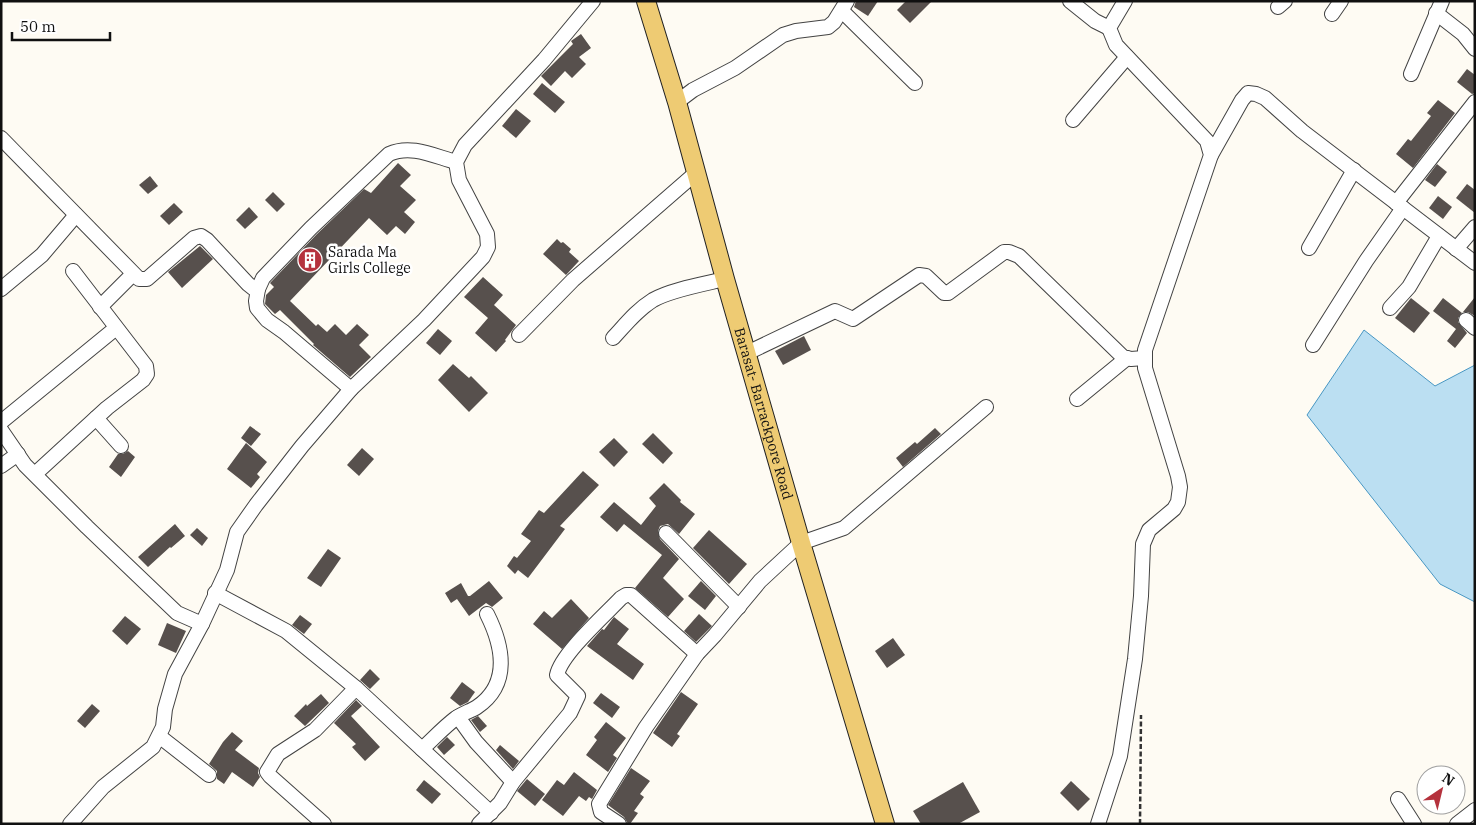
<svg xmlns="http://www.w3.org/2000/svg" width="1476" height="825" font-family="'IBM Plex Serif',serif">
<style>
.water{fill:#bbdff2;stroke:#4897c3}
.building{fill:#57504d}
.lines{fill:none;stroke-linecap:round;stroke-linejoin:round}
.minor-casing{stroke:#434343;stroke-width:16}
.major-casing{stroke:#212121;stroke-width:20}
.path{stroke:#323232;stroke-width:2.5;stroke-dasharray:5 2.5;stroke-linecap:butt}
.minor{stroke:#fff;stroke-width:14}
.major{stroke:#eecb73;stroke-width:18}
.labels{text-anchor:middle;stroke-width:5;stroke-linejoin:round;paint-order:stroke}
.poi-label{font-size:14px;fill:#101010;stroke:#fff;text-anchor:start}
.street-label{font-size:14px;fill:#101010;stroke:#fff}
</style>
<rect width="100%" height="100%" fill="#fefbf3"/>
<!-- water -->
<polygon class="water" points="1364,330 1435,386 1475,365 1475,602 1440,584 1307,415"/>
<!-- building -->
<g class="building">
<polygon points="856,1 878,1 868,16 854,7"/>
<polygon points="906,1 932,1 910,23 897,10"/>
<polygon points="581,34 591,48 579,57 586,64 572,78 565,71 551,86 541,76 573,44 571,41"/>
<polygon points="1467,69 1475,75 1475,93 1472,94 1457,82"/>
<polygon points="542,83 565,102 555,113 533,94"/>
<polygon points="1438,100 1455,113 1413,168 1396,154 1408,139 1411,141 1431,116 1427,113"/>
<polygon points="516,109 531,121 516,138 502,126"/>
<polygon points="398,163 411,175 400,186 416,200 404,212 415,222 405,234 396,226 387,235 369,218 290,301 316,326 318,324 327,332 335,324 346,335 357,324 369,335 359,345 371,357 350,377 313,345 314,344 280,310 275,314 265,304 266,295 274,287 270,283 317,234 364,189 371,193"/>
<polygon points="1437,164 1447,172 1435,187 1425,180"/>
<polygon points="150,176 158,186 148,194 139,185"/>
<polygon points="1467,184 1475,190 1475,213 1456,198"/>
<polygon points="273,192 285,204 277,212 265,200"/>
<polygon points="1438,196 1452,207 1443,219 1429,208"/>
<polygon points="174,203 183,212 169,225 160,216"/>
<polygon points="249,207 258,217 245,229 236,220"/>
<polygon points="557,239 561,243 563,242 571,249 569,252 579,261 566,275 543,254"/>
<polygon points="200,246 213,259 182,288 168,272"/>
<polygon points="483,277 503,295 494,305 516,325 505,340 506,341 496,352 475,333 488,318 464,297"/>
<polygon points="1475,297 1475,316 1468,312 1463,312"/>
<polygon points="1411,298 1430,313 1414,333 1395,318"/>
<polygon points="1443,298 1462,313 1458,318 1458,322 1467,333 1455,348 1447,341 1456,329 1433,311"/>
<polygon points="438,329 452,341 440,355 426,343"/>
<polygon points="804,336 811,350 783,365 775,351"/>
<polygon points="453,364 469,378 471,376 488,393 469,412 438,380"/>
<polygon points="250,426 261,434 251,446 241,438"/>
<polygon points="935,428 941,434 903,467 896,458 915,442 917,444"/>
<polygon points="653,433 673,453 663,464 642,444"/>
<polygon points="614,438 628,452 614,467 599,452"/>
<polygon points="246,443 267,462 257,474 260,477 251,488 227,469"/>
<polygon points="362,448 374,459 359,476 347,465"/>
<polygon points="128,451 135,457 121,477 109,467 118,454 123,454"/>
<polygon points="583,471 599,485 560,526 565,529 528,578 518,570 515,574 507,566 514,556 517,558 531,541 521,534 539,510 544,513"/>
<polygon points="664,483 681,500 680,502 695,514 679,534 668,524 660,526 658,531 660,539 679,559 663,578 684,599 668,617 635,588 662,555 624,524 617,532 600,517 614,502 641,525 656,506 649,498"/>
<polygon points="175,524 185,536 171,548 170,547 148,567 138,557"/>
<polygon points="197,528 208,538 202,546 190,535"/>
<polygon points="709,530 747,564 729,584 693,548"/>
<polygon points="328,549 341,558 321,587 307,578"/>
<polygon points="489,581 503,598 492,607 486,603 469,616 457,599 451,603 445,593 461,583 468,596 470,596"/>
<polygon points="701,581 716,596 705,610 688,596"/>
<polygon points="571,599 589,618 562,649 533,624 544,611 552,618"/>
<polygon points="699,614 712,626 696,642 684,631"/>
<polygon points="300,615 312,624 304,634 292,625"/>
<polygon points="125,616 141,629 127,645 112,631"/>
<polygon points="614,617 629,629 617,644 644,664 633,680 587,646 602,629 604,630"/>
<polygon points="167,623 186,631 176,653 158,645"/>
<polygon points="893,638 905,655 887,668 875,651"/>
<polygon points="370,669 380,679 370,689 360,680"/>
<polygon points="462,682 475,692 468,702 460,706 450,698"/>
<polygon points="681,692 698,704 677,734 680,736 672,747 653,733"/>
<polygon points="601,693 620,707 612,718 593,703"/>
<polygon points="321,694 329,703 305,726 294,716 306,704 307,706"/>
<polygon points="356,700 362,706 351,716 380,747 365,761 352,747 356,744 334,723"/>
<polygon points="92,704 100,711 85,728 77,721"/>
<polygon points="478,716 487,726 480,732 471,720"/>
<polygon points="606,722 626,738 613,755 617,758 608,772 586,755 597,740 594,737"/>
<polygon points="232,732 243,741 235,750 259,768 258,773 260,777 253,787 232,772 224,784 217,779 217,771 209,764 223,742"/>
<polygon points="447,737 455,745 444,755 437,747"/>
<polygon points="500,745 519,761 513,769 496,750"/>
<polygon points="631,768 650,781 640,794 644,797 634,811 638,813 630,824 628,824 624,817 608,805"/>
<polygon points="574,772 597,790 592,799 589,797 586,801 579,796 563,816 542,800 557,780 564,785"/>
<polygon points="527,779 545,794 535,806 517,791"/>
<polygon points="424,780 441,794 432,804 416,790"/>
<polygon points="1071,781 1090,799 1078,811 1060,793"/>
<polygon points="963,782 980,812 958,824 921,824 913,811"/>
</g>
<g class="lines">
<defs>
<g id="minor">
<polyline points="1070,1 1095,21 1109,28"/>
<polyline points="1278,7 1285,1"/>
<polyline points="842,11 915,83"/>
<polyline points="1436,13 1463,34 1475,49"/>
<polyline points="1332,14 1341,1"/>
<polyline points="1411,74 1442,1"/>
<polyline points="677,102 693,90 735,68 783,35 796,31 828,27 834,22 847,1"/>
<polyline points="1073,120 1127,57"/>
<path d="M1 138 139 279H147L194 238 201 236 207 240 248 284 253 288 258 289 263 278 311 228 389 154C411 144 434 156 456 162"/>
<polyline points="1211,155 1242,100 1248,93 1256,94 1265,98 1302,131 1475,263"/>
<polyline points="1396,203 1475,102"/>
<polyline points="1309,248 1354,170"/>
<polyline points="1456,249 1475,227"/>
<polyline points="1,289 42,255 76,215"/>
<polyline points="258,289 256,301 257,308 267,320 284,332 351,389"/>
<polyline points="100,307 133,274"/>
<polyline points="1390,308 1409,287 1439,236"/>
<polyline points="1466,320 1475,328"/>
<polyline points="519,335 573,280 697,172"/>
<path d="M613 338C626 324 637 310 653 300 670 290 704 284 725 279"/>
<polyline points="1313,345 1366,261 1403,208"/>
<polyline points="747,353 835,311 853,319 919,275 926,276 944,293 948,293 1004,252 1009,252 1019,256 1123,357 1131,359 1144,358"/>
<polyline points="1077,399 1127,358"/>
<polyline points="96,418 121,446"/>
<polyline points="1,422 116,328"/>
<polyline points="1,430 25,465 87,527 177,613 202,624"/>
<polyline points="1,466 18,454"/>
<polyline points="35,474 107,408 143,380 147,374 146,366 73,271"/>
<polyline points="666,533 739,607"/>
<polyline points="215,593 286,631 356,688"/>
<polyline points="458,717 476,742 513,782"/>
<polyline points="159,736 209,775"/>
<path d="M422 749C433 739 444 727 456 718 463 713 471 711 477 707 511 684 503 646 487 614"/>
<polyline points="1398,799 1414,824"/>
<polyline points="70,824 103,787 153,747 163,727 165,709 175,674 202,624 227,570 237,532 256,505 302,446 351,389 424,320 483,257 488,247 487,234 459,180 456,162 465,145 544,60 593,1"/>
<polyline points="324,824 270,776 267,772 278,754 315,730 356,688 491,813"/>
<path d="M479 824 500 803 513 782 570 713 578 696 557 675C561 654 606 614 621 598L626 595H631L697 654"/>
<polyline points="619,824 601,812 599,804 646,727 697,654 715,635 760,581 801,543 844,528 986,407"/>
<polyline points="1098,824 1120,756 1135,659 1141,596 1143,544 1149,530 1174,509 1178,502 1180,487 1178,476 1145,368 1145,350 1211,155 1207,141 1116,45 1109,28 1125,1"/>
<polyline points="1457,824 1475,810"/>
</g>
<g id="major">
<path id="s1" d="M646 1 677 102 725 279 801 543 885 824"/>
</g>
</defs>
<!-- minor casing -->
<use href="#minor" class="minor-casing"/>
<!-- major casing -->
<use href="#major" class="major-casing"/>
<!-- path -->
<polyline class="path" points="1140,824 1141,715"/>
<!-- minor -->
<use href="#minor" class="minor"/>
<!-- major -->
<use href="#major" class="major"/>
</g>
<!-- icons -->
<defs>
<symbol id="building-disc" viewBox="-11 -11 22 22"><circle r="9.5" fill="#b5323d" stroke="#fff"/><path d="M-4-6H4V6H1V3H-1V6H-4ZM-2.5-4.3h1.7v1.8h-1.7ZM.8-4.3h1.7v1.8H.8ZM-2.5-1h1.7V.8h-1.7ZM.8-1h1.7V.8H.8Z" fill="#fff"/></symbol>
</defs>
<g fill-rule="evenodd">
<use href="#building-disc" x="296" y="246" width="28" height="28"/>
</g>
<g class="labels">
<!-- poi labels -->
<g class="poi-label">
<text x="328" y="257">Sarada Ma<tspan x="328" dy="16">Girls College</tspan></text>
</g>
<!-- street labels -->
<g class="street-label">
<text dy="5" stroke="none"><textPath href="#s1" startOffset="429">Barasat- Barrackpore Road</textPath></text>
</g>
</g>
<!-- border -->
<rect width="1476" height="825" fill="none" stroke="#101010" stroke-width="5"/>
<!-- north arrow -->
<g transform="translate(1441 790) rotate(35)"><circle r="24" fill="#ffffff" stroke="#9f9f9f"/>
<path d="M0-4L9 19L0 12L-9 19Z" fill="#b5323d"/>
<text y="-8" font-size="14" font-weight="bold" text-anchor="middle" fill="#101010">N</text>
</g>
<!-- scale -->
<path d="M12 32v8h98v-8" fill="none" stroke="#101010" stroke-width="2.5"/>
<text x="20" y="32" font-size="15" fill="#101010" stroke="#ffffff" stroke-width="4" paint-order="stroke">50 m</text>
</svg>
